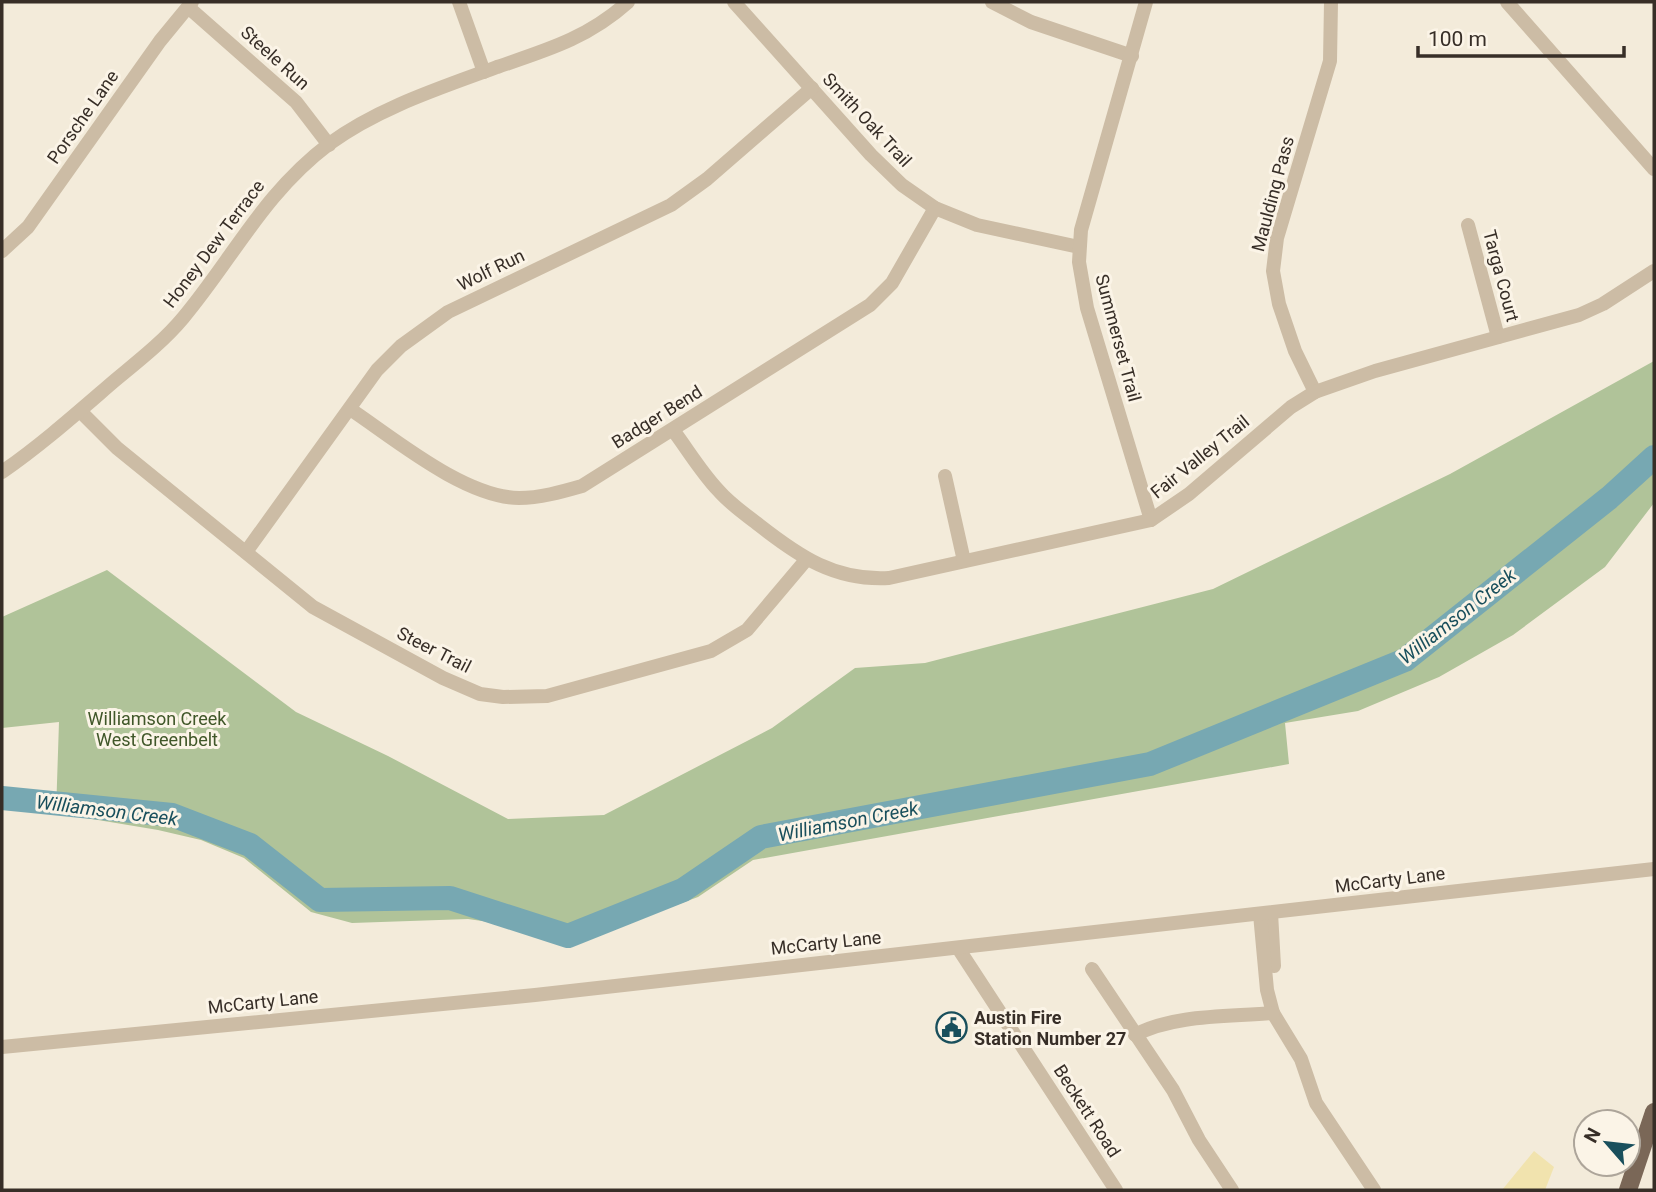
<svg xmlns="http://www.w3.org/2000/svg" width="1656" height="1192" font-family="Roboto,sans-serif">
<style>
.green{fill:#b0c399}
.sand{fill:#f1e3ae}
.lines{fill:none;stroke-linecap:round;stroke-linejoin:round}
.river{stroke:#77a8b2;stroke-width:24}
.minor{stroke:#ccbca5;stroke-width:14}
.major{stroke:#7a6757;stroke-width:18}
.labels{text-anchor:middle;stroke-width:6;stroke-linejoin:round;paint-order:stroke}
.street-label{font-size:18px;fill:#372e27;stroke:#fbf4e7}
.park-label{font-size:18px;fill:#405729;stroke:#fbf4e7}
.poi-label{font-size:18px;font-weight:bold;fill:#372e27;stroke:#fbf4e7;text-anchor:start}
.water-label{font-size:19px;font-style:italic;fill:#194f5c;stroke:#fbf4e7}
</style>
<rect width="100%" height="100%" fill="#f3ebda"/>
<!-- green -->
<polygon class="green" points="1654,361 1654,503 1605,567 1513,635 1439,677 1358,711 1285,723 1289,764 753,860 698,897 636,920 568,933 468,919 352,923 311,912 244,858 201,840 158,830 56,813 59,722 2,728 2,617 107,570 296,712 388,756 508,819 604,815 772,728 855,668 925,663 1213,589 1450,474"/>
<!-- sand -->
<polygon class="sand" points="1534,1151 1554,1167 1545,1190 1502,1190"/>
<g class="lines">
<!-- river -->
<polyline class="river" points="2,798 172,815 250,845 320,900 450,898 568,936 683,890 761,837 1150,764 1405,660 1609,498 1654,457"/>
<!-- minor -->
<g class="minor">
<polyline points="459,2 484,72"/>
<polyline points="734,2 871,155 902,185 935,208 977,225 1079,247"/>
<polyline points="992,2 1031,22 1132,56"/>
<polyline points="1146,2 1081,230 1079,262 1087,308 1151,520"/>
<polyline points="1507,2 1654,169"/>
<polyline points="188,7 296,102 329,145"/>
<polyline points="1468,225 1498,337"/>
<polyline points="2,251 28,227 160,41 192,2"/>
<polyline points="1315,392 1295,351 1279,304 1273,271 1277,238 1330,61 1331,2"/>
<path d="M350 409C395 439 464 497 519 498 540 498 561 492 582 486L870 305 892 283 935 208"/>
<polyline points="80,411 117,448 313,607 443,678 480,694 503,697 547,696 711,651 747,630 806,560"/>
<path d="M673 430C688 450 701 472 718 490 730 504 745 514 759 525 800 557 835 581 889 578L1151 520 1189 494 1291 407 1315 392 1375 371 1579 315 1603 304 1654 271"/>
<path d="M2 472C41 445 77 413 113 382 137 362 163 342 183 318 234 257 263 194 329 144 378 108 440 88 497 67 547 50 588 38 628 2"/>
<polyline points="945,476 964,561"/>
<polyline points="246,552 377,370 401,346 448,312 671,205 707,179 812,88"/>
<polyline points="1271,913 1274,966"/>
<polyline points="1260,914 1267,990 1273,1013 1301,1059 1316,1103 1374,1190"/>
<polyline points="958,948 1116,1190"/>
<polyline points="1092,969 1173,1090 1199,1140 1232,1190"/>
<path d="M1135 1035C1174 1014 1230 1017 1273 1013"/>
<polyline points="2,1047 535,995 1654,869"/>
</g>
<!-- major -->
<polyline class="major" points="1628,1190 1654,1112"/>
</g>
<!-- icons -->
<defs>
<symbol id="civic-ring" viewBox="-11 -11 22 22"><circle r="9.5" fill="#fbf4e7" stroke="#194f5c" stroke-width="1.5"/><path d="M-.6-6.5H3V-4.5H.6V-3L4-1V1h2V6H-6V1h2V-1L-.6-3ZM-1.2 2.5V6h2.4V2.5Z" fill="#194f5c"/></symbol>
</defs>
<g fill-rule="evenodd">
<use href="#civic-ring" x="934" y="1010" width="35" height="35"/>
</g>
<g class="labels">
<!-- street labels -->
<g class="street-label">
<text transform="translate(275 58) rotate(42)" y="6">Steele Run</text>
<text transform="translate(83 117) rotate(-55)" y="6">Porsche Lane</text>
<text transform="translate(867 120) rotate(47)" y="6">Smith Oak Trail</text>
<text transform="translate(1273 194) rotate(-75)" y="6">Maulding Pass</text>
<text transform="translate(214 244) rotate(-53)" y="6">Honey Dew Terrace</text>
<text transform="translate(491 270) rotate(-26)" y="6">Wolf Run</text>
<text transform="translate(1501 276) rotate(75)" y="6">Targa Court</text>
<text transform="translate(1118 338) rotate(75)" y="6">Summerset Trail</text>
<text transform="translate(657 417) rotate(-32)" y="6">Badger Bend</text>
<text transform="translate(1200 457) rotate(-39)" y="6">Fair Valley Trail</text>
<text transform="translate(434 650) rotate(27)" y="6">Steer Trail</text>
<text transform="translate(1390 880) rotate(-7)" y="6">McCarty Lane</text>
<text transform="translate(826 943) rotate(-6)" y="6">McCarty Lane</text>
<text transform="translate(263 1002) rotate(-6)" y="6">McCarty Lane</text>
<text transform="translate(1087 1111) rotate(57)" y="6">Beckett Road</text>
</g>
<!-- park labels -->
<g class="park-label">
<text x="157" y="725">Williamson Creek<tspan x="157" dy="21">West Greenbelt</tspan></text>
</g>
<!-- poi labels -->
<g class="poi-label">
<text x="974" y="1024">Austin Fire<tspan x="974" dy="21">Station Number 27</tspan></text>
</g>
<!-- water labels -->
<g class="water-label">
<text transform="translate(1457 616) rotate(-38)" y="7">Williamson Creek</text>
<text transform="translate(107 810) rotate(7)" y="7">Williamson Creek</text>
<text transform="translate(848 821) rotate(-11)" y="7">Williamson Creek</text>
</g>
</g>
<!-- border -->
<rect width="1656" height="1192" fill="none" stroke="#372e27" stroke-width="7"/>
<!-- north arrow -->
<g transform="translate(1607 1143) rotate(298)"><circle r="33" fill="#fbf4e7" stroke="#ada59a" stroke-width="2"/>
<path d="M0-5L12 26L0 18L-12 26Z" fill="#194f5c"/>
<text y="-10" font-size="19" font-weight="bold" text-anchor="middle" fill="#372e27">N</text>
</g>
<!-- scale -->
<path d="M1418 46v10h206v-10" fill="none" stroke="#372e27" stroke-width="3.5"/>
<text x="1428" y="46" font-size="21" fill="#372e27" stroke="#fbf4e7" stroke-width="5" paint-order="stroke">100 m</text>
</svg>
